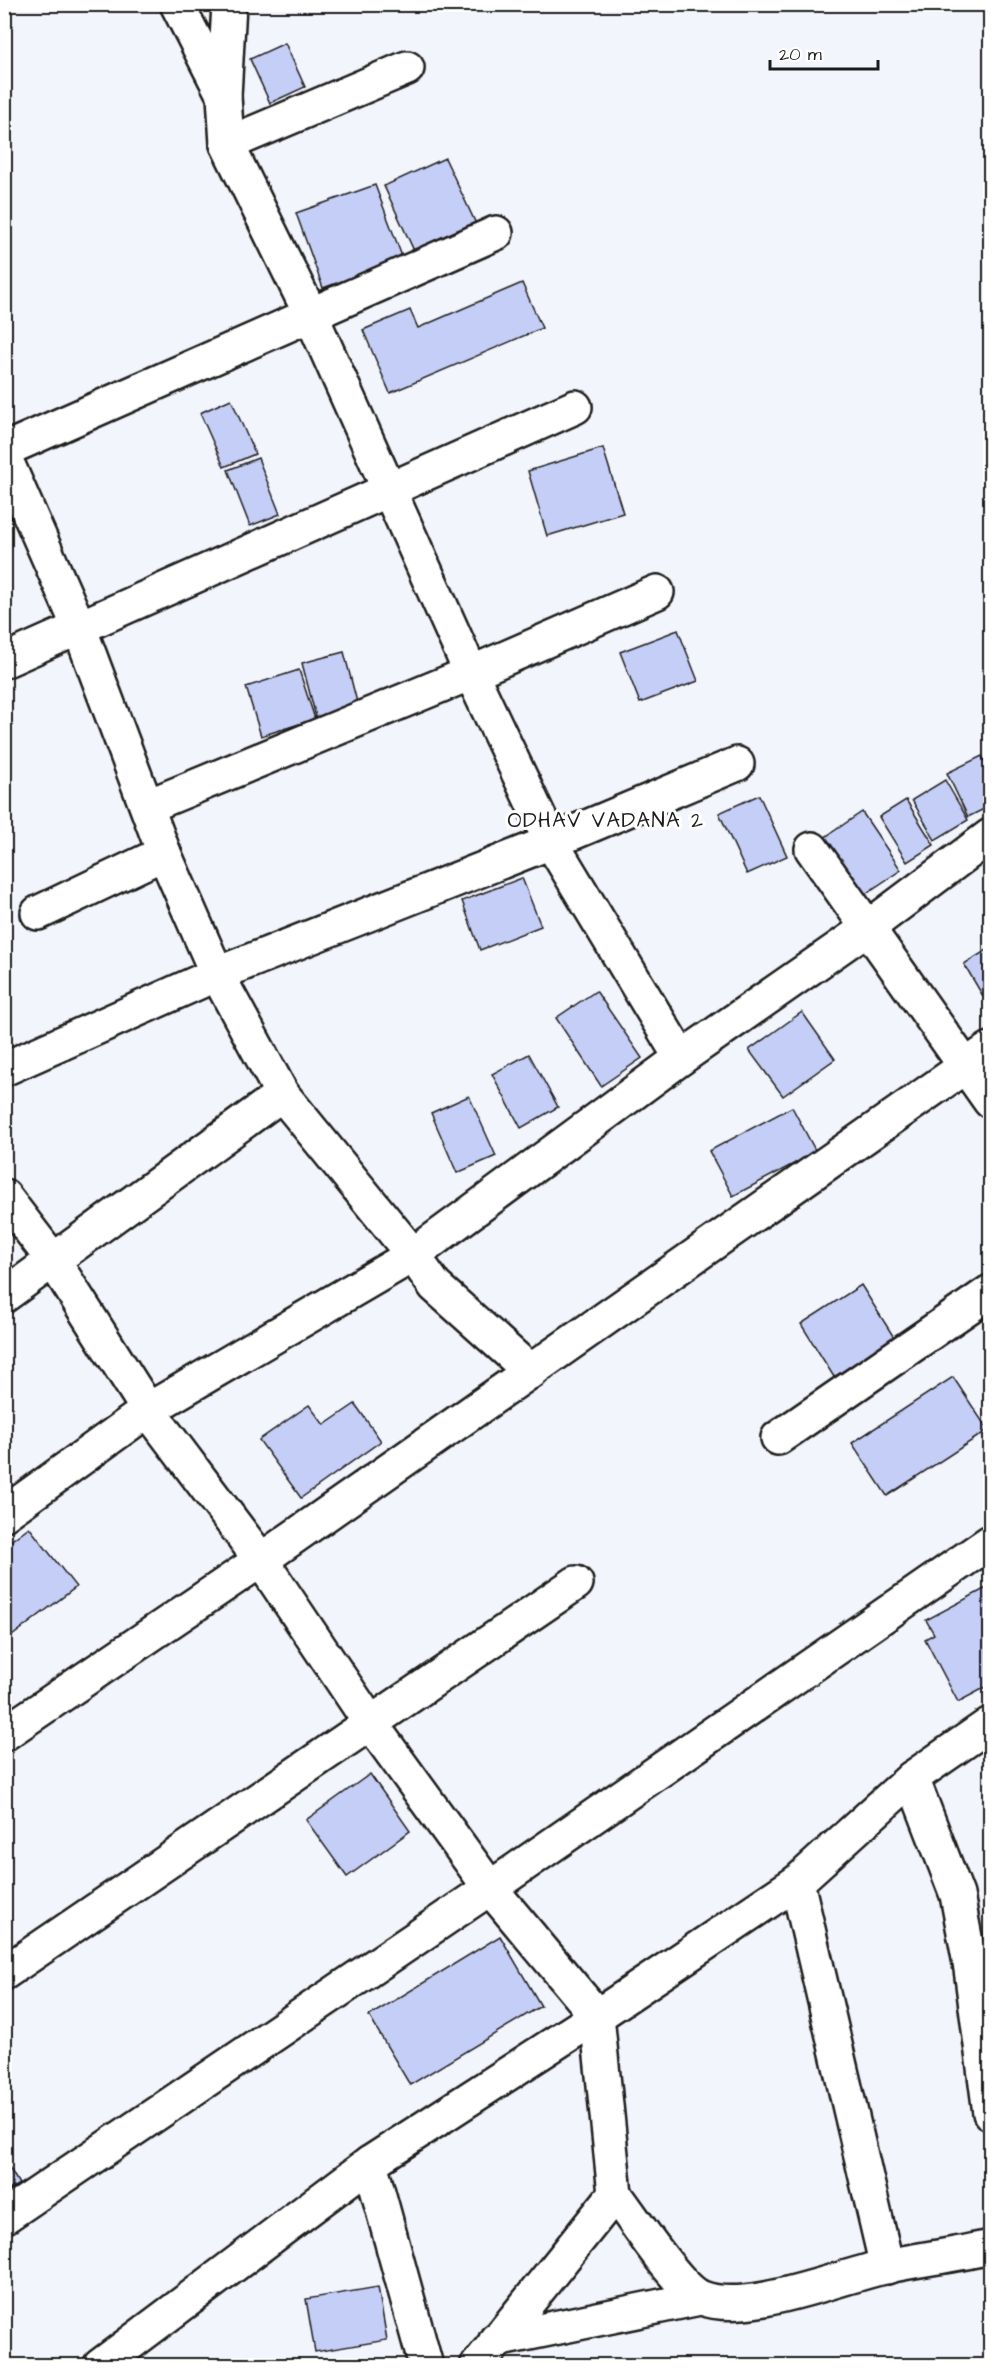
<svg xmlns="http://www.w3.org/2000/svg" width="995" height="2370" font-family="'Architects Daughter',sans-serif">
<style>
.building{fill:#c5cef6;stroke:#1c1c1c;stroke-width:1.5}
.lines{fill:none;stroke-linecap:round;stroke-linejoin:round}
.minor-casing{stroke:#1c1c1c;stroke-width:38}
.minor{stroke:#fff;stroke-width:33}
.labels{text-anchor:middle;stroke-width:6;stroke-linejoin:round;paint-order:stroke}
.neighbourhood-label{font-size:21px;letter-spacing:1.5px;fill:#1c1c1c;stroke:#fff}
</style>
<rect width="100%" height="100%" fill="#f3f5fd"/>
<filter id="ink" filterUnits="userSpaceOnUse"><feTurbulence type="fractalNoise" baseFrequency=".0167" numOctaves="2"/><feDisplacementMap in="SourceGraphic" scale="12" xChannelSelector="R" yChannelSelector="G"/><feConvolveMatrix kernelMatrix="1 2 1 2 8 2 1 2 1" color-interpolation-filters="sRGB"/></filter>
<g filter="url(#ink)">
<!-- building -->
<g class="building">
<polygon points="285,43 305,87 270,103 250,59"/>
<polygon points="445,158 477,226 416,255 384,186"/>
<polygon points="375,185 403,259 323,288 296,213"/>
<polygon points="522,283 542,328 390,393 363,330 410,310 418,328"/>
<polygon points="231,399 255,454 224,467 200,413"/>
<polygon points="603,448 623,513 547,536 528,471"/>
<polygon points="258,458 280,514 250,526 228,470"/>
<polygon points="678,630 698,681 640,703 620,652"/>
<polygon points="344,652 358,706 316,717 302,663"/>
<polygon points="299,670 315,719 261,736 246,687"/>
<polygon points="982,756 990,773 990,806 968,817 947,773"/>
<polygon points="945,780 968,820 935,840 912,800"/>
<polygon points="759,795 787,856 747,874 719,813"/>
<polygon points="906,800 934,845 907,862 879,817"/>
<polygon points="862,812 901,870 853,902 815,844"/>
<polygon points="522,878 541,926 480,950 462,901"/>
<polygon points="990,948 990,1008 964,964"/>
<polygon points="596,991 642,1058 601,1086 556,1018"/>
<polygon points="802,1012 835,1059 783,1096 749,1050"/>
<polygon points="529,1054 558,1107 521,1128 492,1074"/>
<polygon points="469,1096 496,1156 457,1173 431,1113"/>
<polygon points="792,1107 816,1152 733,1196 709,1151"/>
<polygon points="861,1285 895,1339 834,1377 801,1324"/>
<polygon points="953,1377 988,1430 887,1496 852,1443"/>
<polygon points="355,1404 381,1441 301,1498 259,1440 309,1405 324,1425"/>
<polygon points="29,1527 76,1587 4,1642 4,1546"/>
<polygon points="990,1586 990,1685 958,1702 925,1639 934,1634 926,1620"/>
<polygon points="370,1774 410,1831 347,1877 306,1820"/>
<polygon points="500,1936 541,2006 410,2085 369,2016"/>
<polygon points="4,2159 19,2184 4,2193"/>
<polygon points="378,2287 387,2340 315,2352 306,2299"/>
</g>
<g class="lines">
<defs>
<g id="minor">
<polyline points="177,4 224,96 227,144 310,313 471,673 551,842 681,1058"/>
<polyline points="224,96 229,4"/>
<polyline points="227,144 407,68"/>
<polyline points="4,450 496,233"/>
<polyline points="4,456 79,627 164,853 217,974 282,1094 413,1255 435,1286 531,1372"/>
<polyline points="4,661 575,407"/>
<polyline points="148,806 471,673 657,592"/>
<polyline points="812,849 990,1101"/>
<polyline points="38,913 164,853"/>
<polyline points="4,1069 217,974 551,842 737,764"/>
<polyline points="4,1196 53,1260 148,1410 261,1560 371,1724 490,1888 597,2016 615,2194 477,2366"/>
<polyline points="4,1296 282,1094"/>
<polyline points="778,1438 990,1292"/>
<polyline points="4,1514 148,1410 413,1255 681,1058 866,929 990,836"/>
<polyline points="4,1734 261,1560 990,1049"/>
<polyline points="912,1778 957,1895 971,1969 990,2113"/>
<polyline points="797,1882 887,2267"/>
<polyline points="4,1973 576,1583"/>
<polyline points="370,2163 426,2366"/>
<path d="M615 2194C632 2216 678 2289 702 2298 747 2316 840 2276 888 2266 922 2259 956 2255 990 2247"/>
<polyline points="4,2217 490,1888 990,1542"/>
<polyline points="496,2340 700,2298"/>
<polyline points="100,2366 370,2163 597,2016 797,1882 912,1778 990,1724"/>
</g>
</defs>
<!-- minor casing -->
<use href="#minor" class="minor-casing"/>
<!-- minor -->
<use href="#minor" class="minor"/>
</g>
</g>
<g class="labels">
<!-- neighbourhood labels -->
<g class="neighbourhood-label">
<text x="606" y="827">ODHAV VADANA 2</text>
</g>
</g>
<!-- margin -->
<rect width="995" height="2370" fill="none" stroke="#fff" stroke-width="24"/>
<rect x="12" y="12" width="971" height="2346" fill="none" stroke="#1c1c1c" stroke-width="2" filter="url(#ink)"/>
<!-- scale -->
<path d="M770 60v9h108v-9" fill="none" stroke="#1c1c1c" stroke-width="3"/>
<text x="779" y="60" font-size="18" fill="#1c1c1c" stroke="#ffffff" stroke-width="4.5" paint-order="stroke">20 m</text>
</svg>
